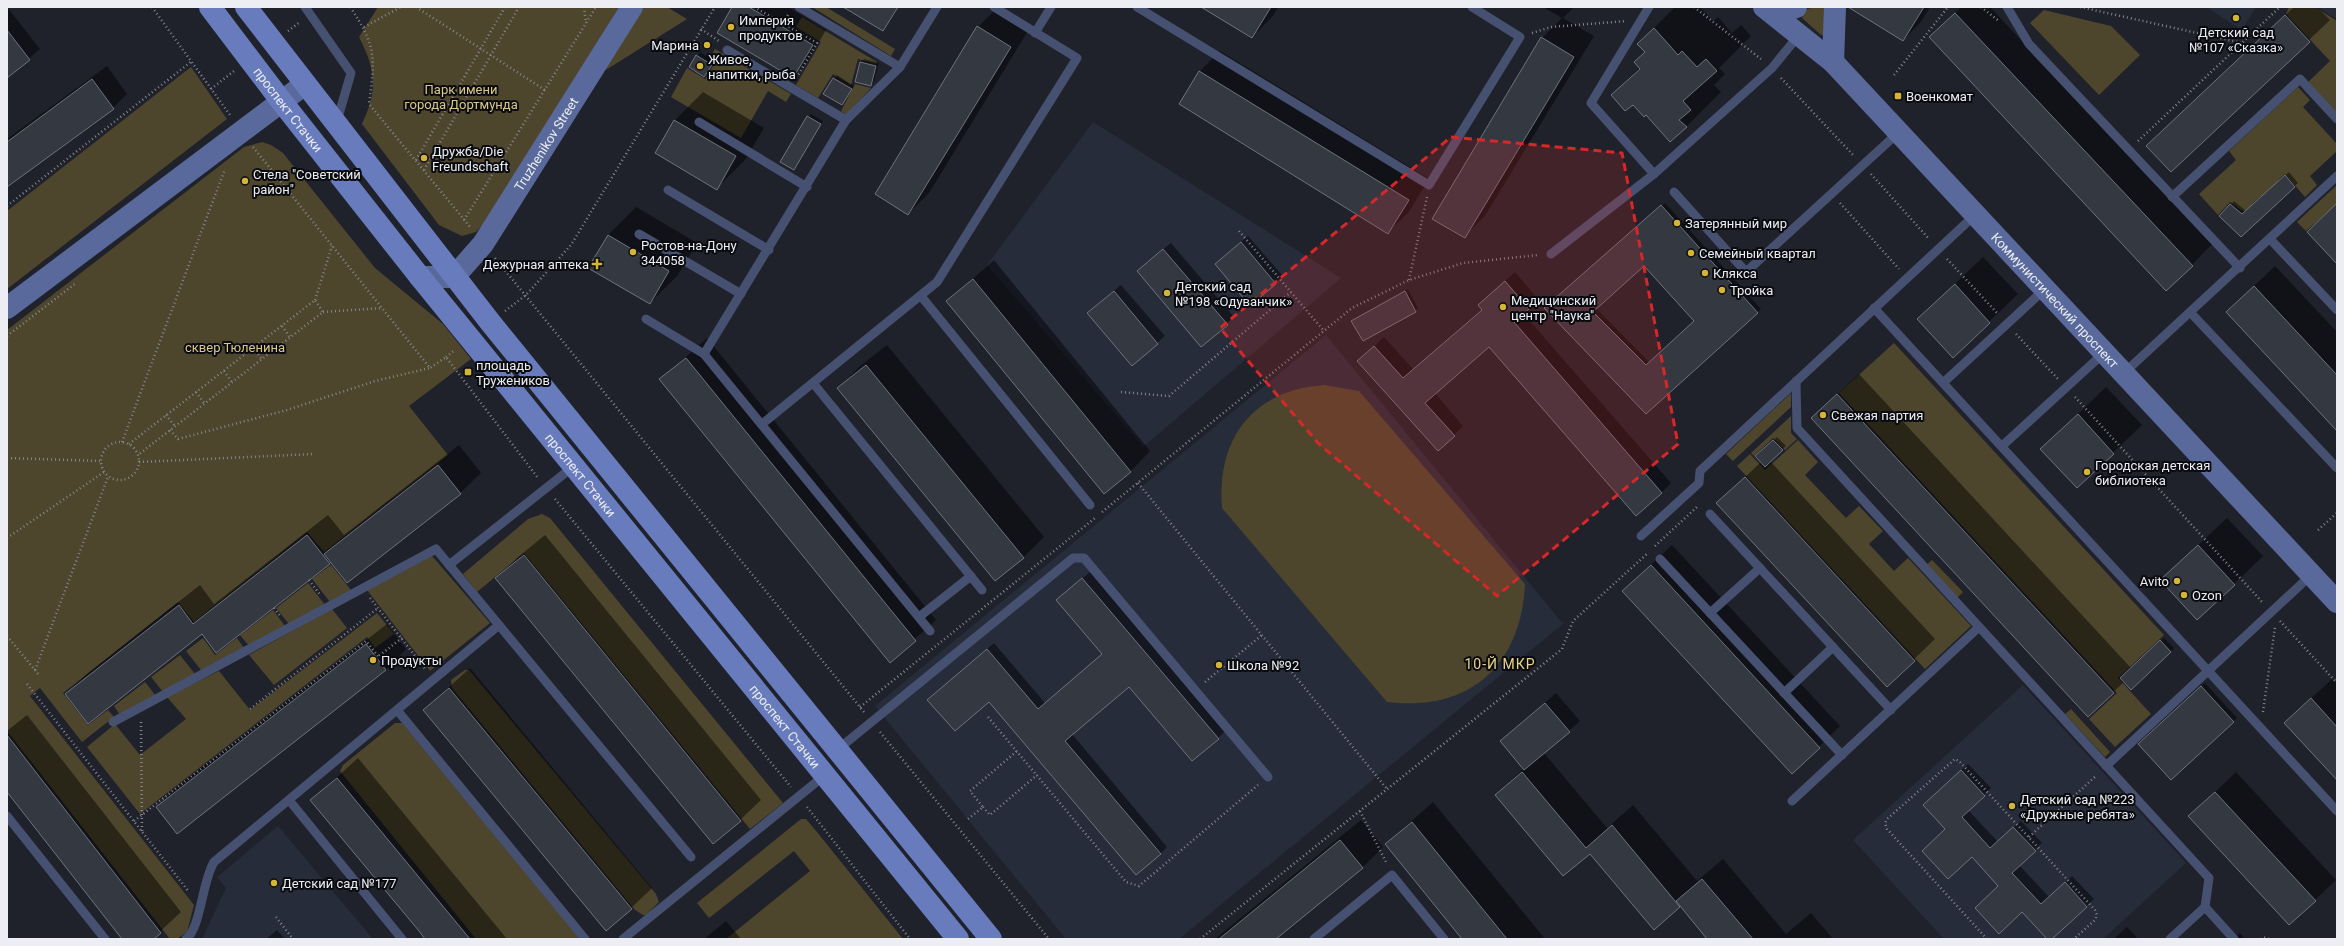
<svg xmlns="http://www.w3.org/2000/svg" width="2344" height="946" font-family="Roboto,sans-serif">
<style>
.built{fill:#272c3a}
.green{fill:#4e462c}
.shadow{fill:#0007;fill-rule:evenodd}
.building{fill:#343841;stroke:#6f737f;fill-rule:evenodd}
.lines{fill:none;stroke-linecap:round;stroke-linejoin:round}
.path{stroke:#84868e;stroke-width:2.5;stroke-dasharray:1 3;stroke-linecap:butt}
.lane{stroke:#465070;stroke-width:9}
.secondary{stroke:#59699b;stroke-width:22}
.primary{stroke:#687cbd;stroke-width:22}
.marked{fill:#d62828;fill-opacity:0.2;stroke:#d62828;stroke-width:3;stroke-dasharray:8 5;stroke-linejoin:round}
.poi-dot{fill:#d5b535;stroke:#0a0b0f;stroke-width:1.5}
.labels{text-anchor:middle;stroke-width:4;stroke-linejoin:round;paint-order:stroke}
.poi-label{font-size:13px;fill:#eceef4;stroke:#0a0b0f;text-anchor:start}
.park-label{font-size:13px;fill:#dcc984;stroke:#0a0b0f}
.street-label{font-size:13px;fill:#eceef4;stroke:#0a0b0f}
.neighbourhood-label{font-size:14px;letter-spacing:1px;fill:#ead588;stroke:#0a0b0f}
</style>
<rect width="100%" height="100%" fill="#1f222b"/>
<!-- built -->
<g class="built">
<polygon points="2206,7 2256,7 2242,30"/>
<polygon points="2318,7 2337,7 2337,19"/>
<polygon points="1093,122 1341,278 1143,447 987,265"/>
<polygon points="1326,335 1563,624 1179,939 1066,939 875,706"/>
<polygon points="2023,685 2186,863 2103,939 1944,939 1853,840"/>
<polygon points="278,826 373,939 202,939 226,888 217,877"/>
</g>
<!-- green -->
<g class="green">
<path d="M378 7H619L488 220 476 232 462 236 439 225 362 124C378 90 376 70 359 37Z"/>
<polygon points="642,7 667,7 687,19 601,73"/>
<polygon points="812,7 826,7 895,49 891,56"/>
<polygon points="1814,7 1830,7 1826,36 1821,35 1802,18 1805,10"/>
<polygon points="2289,7 2315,7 2337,21 2337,115 2307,83 2330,61 2286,14"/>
<polygon points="2044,10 2111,26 2140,55 2099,95 2030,23"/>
<polygon points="802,17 877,62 877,64 858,59 851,85 833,74 818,98 796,85 821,42 796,27"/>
<polygon points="715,49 791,94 786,102 768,91 741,138 671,97 687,68 705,79 715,63 709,59"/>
<polygon points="191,67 227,119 7,289 7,211"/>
<polygon points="855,84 871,88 846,115 841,111"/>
<polygon points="2298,87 2310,100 2303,107 2337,144 2337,151 2310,176 2317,185 2305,197 2285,174 2278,180 2289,192 2272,187 2267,191 2277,204 2273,208 2261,196 2252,204 2263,217 2255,224 2244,212 2230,202 2218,215 2199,194 2236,160 2229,151"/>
<polygon points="262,142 271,145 283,153 375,268 443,324 471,359 409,406 448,455 324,552 307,532 194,622 178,602 63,693 88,725 108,710 114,717 82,742 40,688 30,696 194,905 187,932 177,939 170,939 7,731 7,330 244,147"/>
<polygon points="2337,185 2337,204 2306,231 2297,222"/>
<polygon points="1894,343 2164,635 2118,678 2151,714 2115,747 2089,719 2117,693 1839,393"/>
<path d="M1325 385 1359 391 1525 584C1521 666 1469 712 1387 702L1222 508C1216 438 1254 389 1325 385Z"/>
<polygon points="1791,393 1791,407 1733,461 1726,454"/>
<polygon points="1791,416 1791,433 1797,439 1785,450 1773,438 1754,456 1751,453"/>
<polygon points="1798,440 1818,462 1805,475 1846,518 1859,506 1883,531 1869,544 1894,571 1908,558 1971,626 1925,669 1737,466 1750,454 1765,470"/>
<polygon points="542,514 550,518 783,803 750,829 524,553 477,592 463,574 528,519"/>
<polygon points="432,556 490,623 430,671 367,590"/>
<polygon points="1932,560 1963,592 1957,598 1926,565"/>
<polygon points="331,565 351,590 330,602 312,579"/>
<polygon points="308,583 325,605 289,624 276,608"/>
<polygon points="332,609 347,628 274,685 249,655"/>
<polygon points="273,610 285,626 249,646 240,635"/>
<polygon points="377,613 394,634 375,648 367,637 140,814 87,747 115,724 140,755 186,719 167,697 219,671 250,710"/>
<polygon points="203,638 215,655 237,638 244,648 201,670 186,651"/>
<polygon points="180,655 195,674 163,692 151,677"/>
<polygon points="465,670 469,670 656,894 659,902 646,915 643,915 635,910 452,688 451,680"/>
<polygon points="145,682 156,696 120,715 114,706"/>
<polygon points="2071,709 2110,752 2105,757 2065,714"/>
<polygon points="395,723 402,723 580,939 476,939 340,771 343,765"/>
<polygon points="801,819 806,819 817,832 903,939 726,939 810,871 794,851 709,918 697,903"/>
</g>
<!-- shadow -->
<g class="shadow">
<polygon points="7,7 40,49 7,77"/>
<polygon points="733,7 788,7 826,30 807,62 793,77"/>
<polygon points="998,7 1031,26 929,193 908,214 876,194 978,27"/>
<polygon points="1203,7 1278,7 1273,16 1252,37"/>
<polygon points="1543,7 1574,7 1563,18 1594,36 1485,216 1464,237 1542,38 1562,18"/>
<polygon points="1675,7 1700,7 1713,21 1718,17 1732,33 1741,25 1751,36 1719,68 1725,74 1714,85 1721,92 1686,127 1646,113 1633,103 1612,95 1640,67 1635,62 1645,51 1638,44"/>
<polygon points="1862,7 1930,7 1921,22 1903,40"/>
<polygon points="1961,7 1990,7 2212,244 2192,265 1951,17"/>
<polygon points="2294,7 2317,7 2330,20 2171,171 2147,146"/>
<polygon points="1220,51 1429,179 1409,212 1388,232 1180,104 1200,71"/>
<polygon points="700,52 714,61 704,76 690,67"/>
<polygon points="864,59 879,63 874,82 871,85 856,81 861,62"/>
<polygon points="107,66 127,94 113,108 7,186 7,139"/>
<polygon points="837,75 854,86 842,104 825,93"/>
<polygon points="703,92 764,128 745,160 717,188 656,153 675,120"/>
<polygon points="811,114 823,121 794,168 808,117"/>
<polygon points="2289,172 2298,183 2241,236 2221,216 2234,201 2246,211"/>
<path d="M1665 203 1761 309 1646 413 1549 305ZM1645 264 1695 321 1649 362 1596 308Z"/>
<polygon points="636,207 697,243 678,275 650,303 608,235"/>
<polygon points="1248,236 1283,276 1250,305 1223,257"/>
<polygon points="1171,243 1234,317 1227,324 1145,264"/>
<polygon points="1983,257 2018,294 1953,356 1918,319"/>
<polygon points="994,260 1150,451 1130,472 948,301"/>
<polygon points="2275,266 2337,332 2337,429 2227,312"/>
<polygon points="1515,272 1538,299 1523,313 1671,483 1661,493 1490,346 1435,393 1463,426 1454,435 1368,352 1384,337 1413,369 1482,309 1479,305"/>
<polygon points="1121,285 1165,336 1132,365 1095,306"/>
<polygon points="1408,289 1418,308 1415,311 1353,321"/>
<polygon points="707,338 936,620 890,661 661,380"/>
<polygon points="887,345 1044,537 1023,558 839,388 859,367"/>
<polygon points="1859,374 2131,668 2164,638 2174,648 2131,688 2125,681 2088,716 1833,398"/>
<polygon points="2106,387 2142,425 2077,487 2042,449"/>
<polygon points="1777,437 1786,446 1770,461 1935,639 1887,685 1718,503 1761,462 1757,456"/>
<polygon points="459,445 481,473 460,493 331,561 216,652 202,633 66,694 87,674 200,585 214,604 328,515 344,535"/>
<polygon points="2227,518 2263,556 2234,584 2161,580"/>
<polygon points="545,535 761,800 740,820 497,579 517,558"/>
<polygon points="1672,545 1840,726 1792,773 1623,591"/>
<polygon points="1090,572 1225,731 1218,738 1129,685 1072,734 1167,847 1160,854 989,700 936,693 994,643 1045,703 1103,654 1065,593"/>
<polygon points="387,624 406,649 386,670 157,807 178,786"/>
<polygon points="470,668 652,888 631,908 424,710"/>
<polygon points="2332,679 2337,684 2337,778 2306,703"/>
<polygon points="2205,683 2237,718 2171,778 2140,744"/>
<polygon points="1556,693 1580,721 1544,753 1607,828 1633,805 1697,881 1723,859 1786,934 1811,913 1833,939 1709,939 1681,905 1654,928 1590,852 1496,795 1524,768 1501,741"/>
<polygon points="27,715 181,912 152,939 123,939 7,790 7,731"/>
<polygon points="358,758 507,939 427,939 312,800"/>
<polygon points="1968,764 1991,788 1968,810 1998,842 2021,821 2042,843 2019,865 2049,897 2072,876 2094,899 2051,939 1946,828 1931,798"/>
<polygon points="2236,772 2336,880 2315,900 2190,816"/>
<polygon points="1433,802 1545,939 1463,939 1386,844"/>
<polygon points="1361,820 1383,847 1363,867 1275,939 1215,939"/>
<polygon points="726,921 741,939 704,939"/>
<polygon points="2127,927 2138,939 2114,939"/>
<polygon points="277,930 285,939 266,939"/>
<polygon points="2240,933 2245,939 2234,939"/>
</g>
<!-- building -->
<g class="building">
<polygon points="732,7 749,7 813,45 793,78 717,33"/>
<polygon points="843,7 898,7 883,31"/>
<polygon points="1201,7 1271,7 1252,38"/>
<polygon points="1848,7 1924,7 1903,41"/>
<polygon points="1955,13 2193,266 2166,291 1929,37"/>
<polygon points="2285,15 2310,42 2171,172 2146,146"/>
<polygon points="977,26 1011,47 908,215 875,194"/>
<polygon points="1654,28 1678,55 1682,51 1697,67 1706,59 1717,71 1683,101 1691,110 1679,120 1687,127 1670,142 1646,115 1644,117 1633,105 1625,111 1611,95 1640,69 1634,62 1645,52 1637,44"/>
<polygon points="7,30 30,60 7,78"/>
<polygon points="1541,37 1574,57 1465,238 1432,219"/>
<polygon points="696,55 712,65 704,77 689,67"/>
<polygon points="860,62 876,66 871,86 855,82"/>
<polygon points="1199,71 1409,200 1388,234 1179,104"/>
<polygon points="833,78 852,89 842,105 823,94"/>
<polygon points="92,79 114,109 7,187 7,142"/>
<polygon points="807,116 821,124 794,170 780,162"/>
<polygon points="674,120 736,156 717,190 655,153"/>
<polygon points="2285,175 2295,187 2241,237 2219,216 2230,204 2242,214"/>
<polygon points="2337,203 2337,264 2307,232"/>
<path d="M1661 205 1758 313 1646 414 1544 308ZM1644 266 1694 321 1646 365 1593 312Z"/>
<polygon points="608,235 669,271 650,304 588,268"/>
<polygon points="1241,242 1276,284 1250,306 1215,264"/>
<polygon points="1163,249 1228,325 1201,347 1137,271"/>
<polygon points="973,279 1131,472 1104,494 946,301"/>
<polygon points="1505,281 1529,309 1514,322 1662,493 1636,516 1489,347 1425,403 1455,436 1438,451 1357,361 1374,346 1403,378 1482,310 1478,305"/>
<polygon points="1955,284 1990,323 1953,358 1917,319"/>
<polygon points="2254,286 2337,375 2337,431 2226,312"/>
<polygon points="1114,291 1158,344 1132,366 1087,313"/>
<polygon points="1405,291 1416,312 1363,341 1351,321"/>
<polygon points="686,358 916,641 890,663 659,379"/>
<polygon points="866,365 1024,558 995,581 837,388"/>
<polygon points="1837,394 2114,693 2088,717 1811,418"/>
<polygon points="2078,414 2114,454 2077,488 2040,449"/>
<polygon points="1773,440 1783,450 1765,467 1755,456"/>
<polygon points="438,465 461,494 347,583 324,554"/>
<polygon points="1745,477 1915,661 1887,687 1716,503"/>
<polygon points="307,535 330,564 216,653 202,634 88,724 65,694 179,605 193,624"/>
<polygon points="2198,545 2235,585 2197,620 2160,580"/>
<polygon points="524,555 741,821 713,844 495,578"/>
<polygon points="1651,565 1820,748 1792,774 1622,591"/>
<polygon points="1082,578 1219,739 1192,761 1129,687 1065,741 1161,854 1136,875 989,702 955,731 927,700 987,649 1038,709 1102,654 1056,600"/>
<polygon points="2160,640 2171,652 2131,690 2120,678"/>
<polygon points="366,644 386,670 177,834 156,807"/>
<polygon points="2201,686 2234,722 2171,780 2138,744"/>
<polygon points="449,688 632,909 606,931 423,710"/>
<polygon points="2311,698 2337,727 2337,780 2284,723"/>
<polygon points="1545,703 1570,732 1524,770 1500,741"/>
<polygon points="7,735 161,933 154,939 122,939 7,792"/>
<polygon points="1961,770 1985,796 1962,817 1990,848 2013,827 2036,851 2012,873 2041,904 2065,882 2087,907 2052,939 2047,939 2022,912 1999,934 1975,908 1998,886 1972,857 1948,879 1922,851 1945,829 1923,805"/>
<polygon points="1522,772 1586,848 1612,825 1680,907 1654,930 1590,854 1563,876 1495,795"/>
<polygon points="337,778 470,939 425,939 419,931 310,800"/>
<polygon points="2215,792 2316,901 2289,925 2188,816"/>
<polygon points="1412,822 1507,939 1462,939 1385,844"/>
<polygon points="1340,840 1363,868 1276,939 1219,939"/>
<polygon points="1702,879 1753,939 1707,939 1676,901"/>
</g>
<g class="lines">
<!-- path -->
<g class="path">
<polyline points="152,7 230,115"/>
<path d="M350 7C377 46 375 59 369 104L471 228"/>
<polyline points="416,7 545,90"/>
<polyline points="584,7 586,23"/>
<polyline points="754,7 817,43 797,77"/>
<polyline points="1694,7 1761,59"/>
<polyline points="1981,7 1999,21"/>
<polyline points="2080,7 2242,43"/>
<polyline points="781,26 788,15"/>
<polyline points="364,27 401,7"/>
<polyline points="701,29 719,41"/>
<polyline points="288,31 300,22"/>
<polyline points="1532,33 1551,27 1626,21"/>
<polyline points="1894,75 1948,7"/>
<polyline points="1781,78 1854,156"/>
<polyline points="211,89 234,71"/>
<polyline points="2138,141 2280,7"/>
<polyline points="253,147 430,368 446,357 538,478"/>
<polyline points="416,160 505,7"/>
<polyline points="424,170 519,7"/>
<polyline points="1871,174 1929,239"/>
<polyline points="1840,203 1899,269"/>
<polyline points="7,206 192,61"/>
<polyline points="464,220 596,7"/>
<polyline points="1239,231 1324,331"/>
<polyline points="495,258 864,712"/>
<polyline points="1947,259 1998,314"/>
<polyline points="1409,280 1427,197"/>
<polyline points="315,300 332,246"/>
<polyline points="505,311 526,295 571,245 715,7"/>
<polyline points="323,312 382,308"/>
<polyline points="282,326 290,337"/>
<polyline points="2016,334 2058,379"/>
<polyline points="7,336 76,283"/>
<polyline points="253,348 262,359"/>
<polyline points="446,357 455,350"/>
<polyline points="224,371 232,382"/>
<polyline points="196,392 204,403"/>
<polyline points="1121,392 1169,396 1291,292"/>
<polyline points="2075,397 2263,603"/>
<polyline points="166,415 175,426"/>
<polyline points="170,430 178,439 287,410 375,381 430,368"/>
<circle cx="120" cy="461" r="19"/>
<polyline points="122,442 225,169"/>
<polyline points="129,444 315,300 323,312 138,455"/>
<polyline points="7,458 100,461"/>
<polyline points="139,462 314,454"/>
<polyline points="1138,483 1387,789"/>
<polyline points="555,499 791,787"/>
<polyline points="1102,512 1352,308 1409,280 1463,263 1538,255"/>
<polyline points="2318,530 2337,513"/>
<polyline points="7,538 104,472"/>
<polyline points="1655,546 1698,506"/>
<polyline points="309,580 321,596"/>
<polyline points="370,598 426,670"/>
<polyline points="274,608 281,617"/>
<polyline points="2280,621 2337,683"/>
<polyline points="7,636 39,675"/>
<polyline points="376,658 402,638"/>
<polyline points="35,670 108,477"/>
<polyline points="1205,682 1262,635"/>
<polyline points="27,684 189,892"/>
<polyline points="860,707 1095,518"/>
<polyline points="250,709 378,608"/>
<polyline points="2263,712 2275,627"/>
<polyline points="988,717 1126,882 1139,886 1258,785"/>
<polyline points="141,722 142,831"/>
<polyline points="880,732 1049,939"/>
<polyline points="807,807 910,939"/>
<polyline points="983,807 990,815 1037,775"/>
<polyline points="1360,811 1387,864"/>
<polyline points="968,819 983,807 970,791 1017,751"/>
<polyline points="134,821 366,641 378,656"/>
<polyline points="2029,837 2097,775"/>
<polyline points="276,917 293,939"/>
<polyline points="1200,939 1562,649 1573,621 1648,553"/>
<polyline points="1987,939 1887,829 1885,823 1887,819 1955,759 1959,761 2095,910 2097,915 2095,920 2074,939"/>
<polyline points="2261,939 2263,937 2269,939"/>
</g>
<!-- lane -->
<g class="lane">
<polyline points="305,7 351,73 337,121"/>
<polyline points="799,7 900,67"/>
<polyline points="1137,7 1429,185 1520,37 1472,7"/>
<polyline points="1649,7 1591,103 1654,174"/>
<polyline points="2007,7 2029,44 2240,268"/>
<polyline points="1035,33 1051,7"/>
<polyline points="727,50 846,120"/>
<polyline points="699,122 807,187"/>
<polyline points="668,190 769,250"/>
<polyline points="1674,192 1746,272 1899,132"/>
<polyline points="2172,197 2300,79 2337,119"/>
<polyline points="639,234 741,294"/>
<polyline points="2270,239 2337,310"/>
<polyline points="1551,254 1654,174 1772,68 1799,35"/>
<polyline points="921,296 1090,505"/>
<polyline points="1874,308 2337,811"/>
<polyline points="2190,312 2337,468"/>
<polyline points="646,319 704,354 930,631"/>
<polyline points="704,354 846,120 900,67 937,7"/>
<polyline points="2124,373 2337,176"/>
<polyline points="1796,381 1797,428 2209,878 2205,907 2234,939"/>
<polyline points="1944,382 2045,289"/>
<polyline points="813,383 982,590"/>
<polyline points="762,424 937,282 1077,58 994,7"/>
<polyline points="2002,446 2105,352"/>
<polyline points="1710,514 1891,710"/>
<polyline points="1641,536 1699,483 1700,471 1976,214"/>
<polyline points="1660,559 1842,755"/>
<polyline points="449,565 574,466"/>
<polyline points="1710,613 1760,568"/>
<polyline points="919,617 971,576"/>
<polyline points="1784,693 1833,647"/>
<polyline points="397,710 585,939"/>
<polyline points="113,722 436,549 691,857"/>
<polyline points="837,750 1073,558 1084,558 1268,777"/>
<polyline points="2106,766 2311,575"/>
<polyline points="289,800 402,939"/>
<polyline points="1792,801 1979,627"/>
<polyline points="7,816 105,939"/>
<path d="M186 939C201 928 202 881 214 862L499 625"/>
<polyline points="623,939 825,775"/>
<polyline points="1314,939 1392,875 1444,939"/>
<polyline points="2170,939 2205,907"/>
</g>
<!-- secondary -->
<g class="secondary">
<path id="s1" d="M1764 7 1833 62 2337 602"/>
<polyline points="1775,14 1796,7"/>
<polyline points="1833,62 1835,7"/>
<path id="s2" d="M420 277H454L483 244 632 7"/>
<polyline points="7,308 305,84"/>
</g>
<!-- primary -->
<g class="primary">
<path id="s3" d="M210 7 282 102 420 277 958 939"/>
<polyline points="246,7 490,322 991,939"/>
</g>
</g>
<!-- marked area -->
<path class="marked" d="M1451 137 1622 153 1678 444 1497 596 1318 443 1220 328Z"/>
<!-- markers -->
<g class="poi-dot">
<circle cx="2236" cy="18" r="4"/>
<circle cx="731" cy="27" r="4"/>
<circle cx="707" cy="45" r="4"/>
<circle cx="700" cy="66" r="4"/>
<rect x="1894" y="92" width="8" height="8" rx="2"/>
<circle cx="424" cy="158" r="4"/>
<circle cx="245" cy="181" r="4"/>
<circle cx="1677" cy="223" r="4"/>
<circle cx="633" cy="252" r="4"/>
<circle cx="1691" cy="253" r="4"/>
<path d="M595 258h4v4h4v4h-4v4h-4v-4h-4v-4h4z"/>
<circle cx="1705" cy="273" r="4"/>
<circle cx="1722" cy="290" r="4"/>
<circle cx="1167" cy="293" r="4"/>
<circle cx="1503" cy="307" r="4"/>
<rect x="464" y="368" width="8" height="8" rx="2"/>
<circle cx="1823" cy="415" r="4"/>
<circle cx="2087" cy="472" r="4"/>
<circle cx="2177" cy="581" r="4"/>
<circle cx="2184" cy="595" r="4"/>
<circle cx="373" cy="660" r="4"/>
<circle cx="1219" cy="665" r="4"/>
<circle cx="2012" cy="806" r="4"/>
<circle cx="274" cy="883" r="4"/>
</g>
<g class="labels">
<!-- poi labels -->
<g class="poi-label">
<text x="739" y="25">Империя<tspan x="739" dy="15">продуктов</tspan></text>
<text x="2236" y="37" text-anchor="middle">Детский сад<tspan x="2236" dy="15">№107 «Сказка»</tspan></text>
<text x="699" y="50" text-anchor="end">Марина</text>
<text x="708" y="64">Живое,<tspan x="708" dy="15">напитки, рыба</tspan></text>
<text x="1906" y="101">Военкомат</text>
<text x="432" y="156">Дружба/Die<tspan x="432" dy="15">Freundschaft</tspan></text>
<text x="253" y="179">Стела "Советский<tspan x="253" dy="15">район"</tspan></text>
<text x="1685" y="228">Затерянный мир</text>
<text x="641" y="250">Ростов-на-Дону<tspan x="641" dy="15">344058</tspan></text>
<text x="1699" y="258">Семейный квартал</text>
<text x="589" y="269" text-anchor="end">Дежурная аптека</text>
<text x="1713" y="278">Клякса</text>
<text x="1175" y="291">Детский сад<tspan x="1175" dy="15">№198 «Одуванчик»</tspan></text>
<text x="1730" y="295">Тройка</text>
<text x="1511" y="305">Медицинский<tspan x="1511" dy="15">центр "Наука"</tspan></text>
<text x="476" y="370">площадь<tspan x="476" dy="15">Тружеников</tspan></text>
<text x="1831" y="420">Свежая партия</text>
<text x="2095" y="470">Городская детская<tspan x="2095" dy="15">библиотека</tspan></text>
<text x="2169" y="586" text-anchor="end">Avito</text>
<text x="2192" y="600">Ozon</text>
<text x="381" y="665">Продукты</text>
<text x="1227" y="670">Школа №92</text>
<text x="2020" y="804">Детский сад №223<tspan x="2020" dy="15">«Дружные ребята»</tspan></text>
<text x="282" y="888">Детский сад №177</text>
</g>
<!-- park labels -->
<g class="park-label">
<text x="461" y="94">Парк имени<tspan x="461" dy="15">города Дортмунда</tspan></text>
<text x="235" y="352">сквер Тюленина</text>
</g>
<!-- street labels -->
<g class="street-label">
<text dy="5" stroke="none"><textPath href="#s3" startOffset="129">проспект Стачки</textPath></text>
<text dy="5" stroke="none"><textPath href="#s2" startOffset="196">Truzhenikov Street</textPath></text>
<text dy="5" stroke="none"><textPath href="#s1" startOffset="414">Коммунистический проспект</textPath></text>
<text dy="5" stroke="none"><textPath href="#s3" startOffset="597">проспект Стачки</textPath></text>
<text dy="5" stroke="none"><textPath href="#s3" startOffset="921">проспект Стачки</textPath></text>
</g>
<!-- neighbourhood labels -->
<g class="neighbourhood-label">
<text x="1500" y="669">10-Й МКР</text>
</g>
</g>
<!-- border -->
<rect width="2344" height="946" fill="none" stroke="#eceef4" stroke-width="16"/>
</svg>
